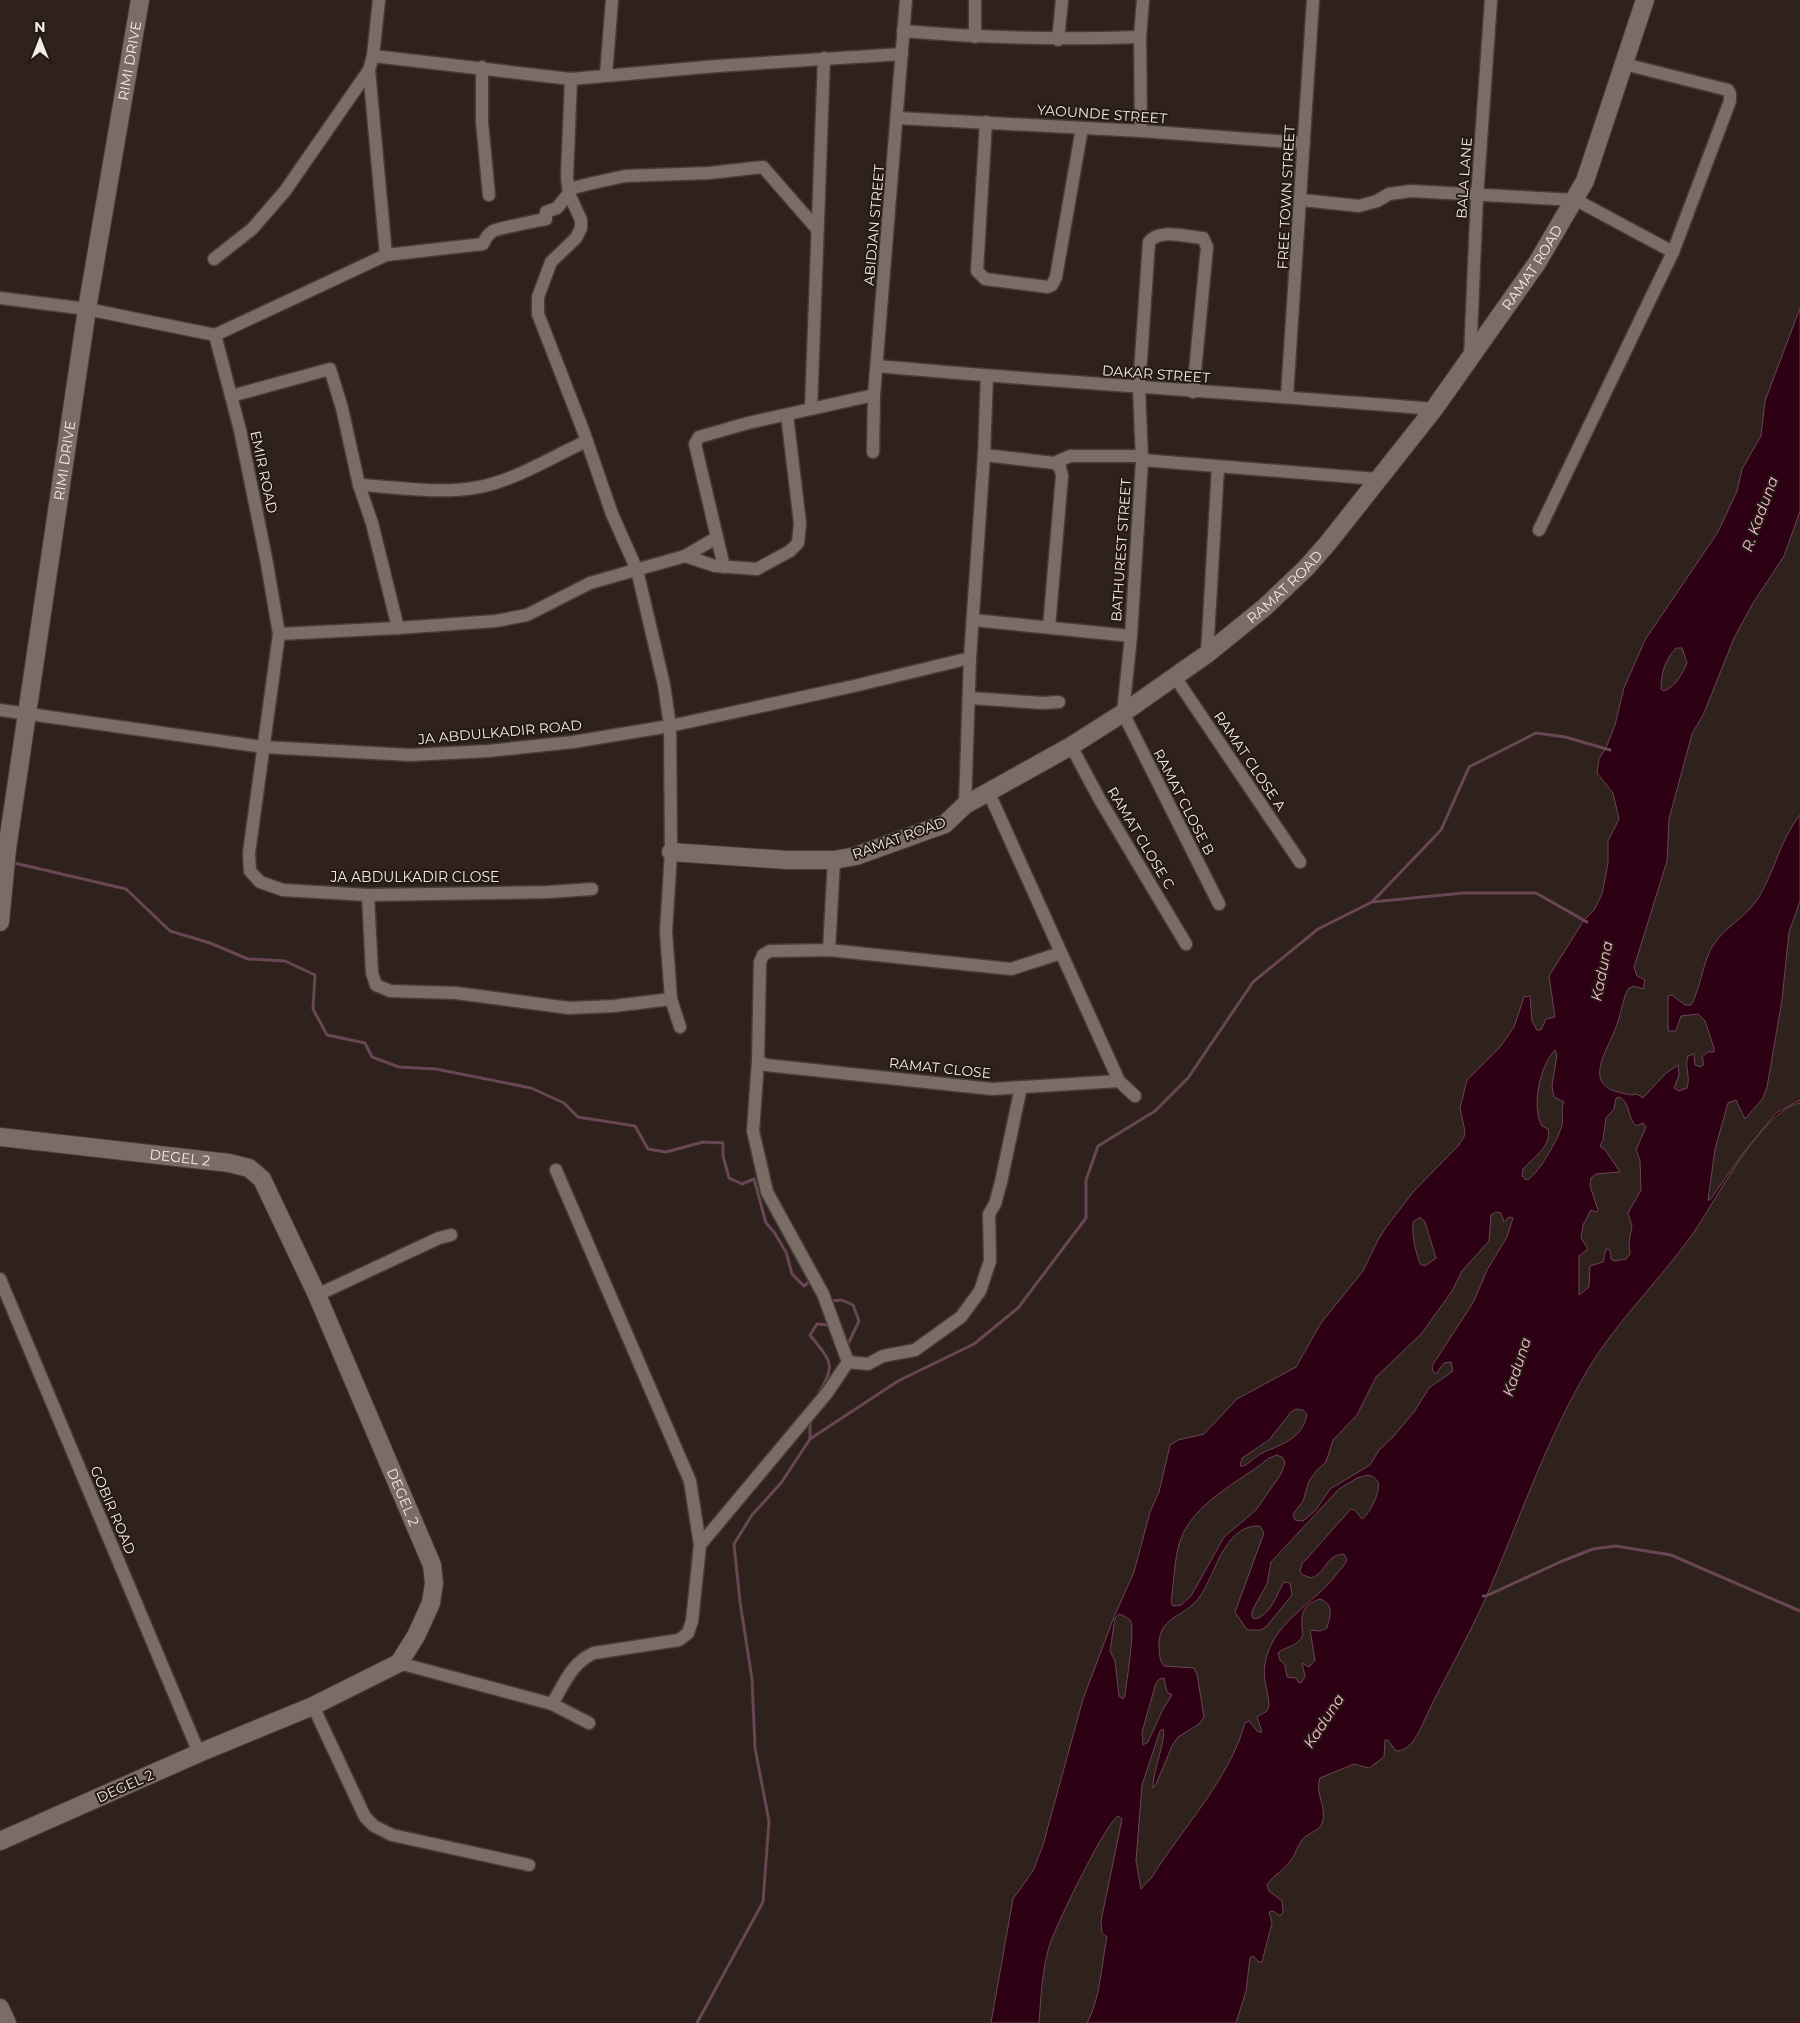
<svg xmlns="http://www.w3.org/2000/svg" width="1800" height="2023" font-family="Montserrat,sans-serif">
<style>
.water{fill:#2d0014;stroke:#684653;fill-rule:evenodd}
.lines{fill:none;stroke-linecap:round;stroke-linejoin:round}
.stream{stroke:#684653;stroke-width:3}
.street-casing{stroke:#473d38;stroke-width:15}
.secondary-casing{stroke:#473d38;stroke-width:20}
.street{stroke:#7c6c66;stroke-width:12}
.secondary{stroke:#7c6c66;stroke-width:18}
.labels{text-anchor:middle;stroke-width:4;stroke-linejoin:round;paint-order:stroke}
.street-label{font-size:14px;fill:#f3eae6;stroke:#251914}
.water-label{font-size:15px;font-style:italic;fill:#fcbad0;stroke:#251914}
</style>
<rect width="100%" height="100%" fill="#2f221d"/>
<!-- water -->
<path class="water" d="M1800 308V511L1784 556 1753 603 1734 638 1704 713 1692 734 1669 819 1667 861 1634 967 1637 976 1645 980 1643 989 1634 986 1628 989C1622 1001 1621 1015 1616 1027 1609 1048 1582 1083 1618 1092 1625 1094 1631 1096 1637 1094L1643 1098 1665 1074 1678 1065 1679 1075 1674 1088 1679 1091 1687 1088C1691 1077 1684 1066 1688 1056L1694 1054 1695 1065 1701 1067 1704 1064 1702 1057 1708 1052H1714V1048L1705 1021 1698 1014 1681 1016 1676 1031H1668V996L1672 995 1685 1005H1691C1701 987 1702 965 1712 947 1724 927 1747 917 1759 897 1775 870 1780 840 1800 815V901L1789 932 1782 1000 1767 1087 1763 1098 1745 1119 1736 1100 1728 1103 1715 1149 1708 1200H1710L1744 1152 1776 1113 1800 1100V1103C1761 1111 1715 1202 1692 1235 1659 1281 1617 1321 1588 1369 1546 1440 1519 1521 1486 1597 1466 1643 1439 1686 1419 1732 1413 1741 1408 1751 1396 1751L1388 1740H1385L1384 1757 1369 1768 1354 1764 1320 1778C1314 1793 1328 1808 1322 1823 1319 1832 1308 1832 1302 1840 1297 1846 1296 1854 1291 1860 1285 1870 1274 1874 1267 1885L1269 1891 1282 1901 1283 1912 1280 1916 1273 1911 1269 1912 1272 1923 1263 1958 1262 1962H1259L1253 1956 1250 1958 1246 1991 1236 2023H1087C1101 1997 1101 1965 1107 1937L1102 1933 1101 1921 1122 1819 1118 1816C1105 1824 1056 1925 1050 1944 1042 1968 1041 1997 1039 2023H991L1013 1899 1033 1871 1043 1845 1083 1699 1114 1617 1134 1572 1150 1512 1159 1492 1170 1445 1178 1440 1204 1434 1237 1399 1296 1367 1321 1323 1363 1271 1378 1240 1387 1226 1413 1192 1458 1146 1464 1137 1465 1131 1460 1108 1467 1080 1500 1047 1514 1027 1524 997 1530 996 1532 1021 1537 1030H1541L1546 1019 1555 1017 1549 976 1584 920 1594 910 1602 894 1608 863V841L1619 819 1613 793 1597 773 1599 759 1606 748 1615 725 1624 688 1645 640 1718 532 1737 491 1742 469 1761 436 1765 401ZM1676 648H1682L1687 663C1682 674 1675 688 1663 691L1661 689C1661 673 1665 660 1676 648ZM1555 1050 1557 1055 1552 1086 1554 1097 1564 1102C1560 1111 1564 1116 1562 1125 1560 1136 1536 1179 1526 1180L1522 1176 1523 1169C1532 1158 1552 1147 1548 1129L1542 1126C1531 1107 1540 1065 1555 1050ZM1620 1097C1631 1105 1627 1117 1636 1126L1643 1123 1646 1127 1636 1150 1640 1160 1641 1190 1628 1213 1632 1226 1629 1242 1630 1254 1626 1259 1614 1261 1611 1259 1610 1250 1606 1249 1603 1262 1590 1266 1589 1287 1579 1295V1256L1588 1249 1581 1238 1583 1225 1591 1210 1596 1212 1598 1210 1590 1186 1591 1178 1596 1174 1620 1172 1606 1151 1600 1146 1603 1140 1606 1118 1614 1109 1616 1098ZM1496 1212 1501 1213 1504 1222 1509 1217 1513 1218 1507 1237 1487 1270 1474 1301 1432 1366 1433 1371 1436 1374 1444 1363 1451 1362 1453 1371 1429 1388 1414 1412 1393 1437 1379 1450 1370 1465 1330 1489 1316 1510 1308 1517 1303 1521 1295 1520 1293 1514 1303 1501 1309 1481 1317 1470 1326 1462 1333 1440 1357 1415 1376 1377 1422 1333 1452 1291 1462 1271 1489 1241 1491 1215ZM1420 1217 1425 1222 1436 1258 1425 1266 1420 1264C1415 1250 1412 1236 1413 1222ZM1296 1409 1303 1410 1307 1414C1303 1438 1283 1444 1264 1452 1257 1455 1251 1462 1244 1466H1240L1242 1458 1269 1440 1291 1412ZM1277 1455 1283 1458 1285 1463 1281 1474 1256 1510 1224 1537 1191 1596 1181 1605 1173 1606 1171 1602C1174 1582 1174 1560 1180 1541 1194 1501 1239 1483 1269 1458ZM1368 1475C1372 1476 1376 1478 1378 1482 1381 1491 1370 1514 1362 1519L1355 1510 1351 1509 1302 1564 1300 1571 1303 1575 1311 1578C1326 1574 1325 1555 1344 1554L1347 1559C1345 1566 1340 1569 1336 1575 1312 1606 1272 1622 1265 1664 1262 1679 1269 1692 1269 1706L1267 1711 1257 1717 1262 1732H1258L1249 1721 1245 1723C1229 1780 1183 1827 1152 1877L1141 1889 1136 1861 1142 1785 1160 1731 1163 1729C1167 1737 1152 1774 1153 1788L1156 1784 1173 1744 1178 1737 1199 1724 1204 1717 1197 1674 1194 1668 1164 1666C1159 1660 1160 1655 1159 1648 1157 1617 1183 1618 1198 1599 1215 1578 1223 1524 1260 1526L1264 1533 1235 1612 1247 1630H1261L1266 1627 1292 1595 1290 1583 1284 1582C1276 1595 1271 1615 1255 1619L1252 1617V1611L1267 1584 1271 1562 1339 1489 1357 1478ZM1320 1599C1335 1605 1330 1616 1327 1628L1320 1631 1310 1630 1315 1660 1309 1667 1302 1663 1305 1676 1302 1682 1299 1683 1296 1678 1287 1677 1285 1665 1280 1660 1278 1653C1285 1646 1297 1648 1303 1635 1301 1618 1299 1606 1320 1599ZM1119 1614C1122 1615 1127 1617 1130 1620 1136 1627 1126 1683 1125 1696L1123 1699 1119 1696 1115 1661 1110 1651 1115 1618ZM1164 1678 1167 1692 1172 1695 1163 1709 1148 1742 1143 1745 1142 1732 1156 1683 1160 1679Z"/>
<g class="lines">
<!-- stream -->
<g class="stream">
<polyline points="10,862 126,889 170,931 210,943 248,959 285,961 315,975 313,1009 327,1035 365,1043 372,1057 399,1067 436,1069 531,1088 564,1103 578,1117 635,1126 648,1149 666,1152 703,1142 723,1143 723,1156 729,1178 742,1184 754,1179 766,1223 774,1232 786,1252 792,1274 804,1286 810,1281 812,1283"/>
<polyline points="1372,902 1463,893 1536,893 1587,922"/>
<polyline points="830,1301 842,1300 853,1305 859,1321 848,1344 845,1342"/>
<path d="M819 1393C837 1363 830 1361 810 1335L817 1324 828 1325"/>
<polyline points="810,1420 810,1439"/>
<polyline points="1483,1596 1486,1596 1560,1562 1593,1549 1616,1546 1671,1555 1800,1611"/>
<polyline points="697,2023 763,1902 769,1821 755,1748 752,1679 740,1602 734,1544 752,1515 781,1483 810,1439 898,1381 974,1344 1018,1308 1086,1218 1086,1180 1098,1146 1155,1111 1188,1078 1253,982 1318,929 1372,902 1441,830 1469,767 1536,733 1565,737 1610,750"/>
</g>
<defs>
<g id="street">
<polyline points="975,0 975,37"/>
<path d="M903 31C984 38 1060 40 1140 37"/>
<polyline points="1058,40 1062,0"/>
<polyline points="373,56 571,79 717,66 902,54"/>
<polyline points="482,67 482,122 489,195"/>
<polyline points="369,70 386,255"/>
<polyline points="606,75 612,0"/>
<polyline points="571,79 567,177 569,194 581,220 581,228 576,238 551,262 538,297 538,314 583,430 612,514 637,570 664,685 670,726 671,852 666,932 671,999 680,1027"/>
<polyline points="898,118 1141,131 1304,143"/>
<polyline points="986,122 977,271 985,279 1048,287 1052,285 1056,277 1082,128"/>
<polyline points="1141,131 1140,37 1143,0"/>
<polyline points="1302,200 1359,206 1377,201 1389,194 1411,191 1576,200 1673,252"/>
<polyline points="214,259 252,229 285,191 369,70 373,56 379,0"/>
<polyline points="0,298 87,309 215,335 240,430 266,558 279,634 249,853 250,871 260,882 283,890 368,895 548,892 592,889"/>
<path d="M215 335 386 255 483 244C486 238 487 235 493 231 496 229 540 220 546 219V212L557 208 573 188 593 183 625 176 709 173 763 167 817 229"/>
<polyline points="1470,357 1477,197 1491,0"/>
<path d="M877 366C1062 383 1248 393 1434 409"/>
<path d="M1193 392 1207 247 1203 238C1187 237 1160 228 1149 242L1139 388 1142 460 1131 636 1123 713 1219 904"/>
<polyline points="231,396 330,369 342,408 359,485 372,523 398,628"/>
<polyline points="1287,396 1313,0"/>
<polyline points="811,409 824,58"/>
<polyline points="873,452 874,395 906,0"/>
<polyline points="984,455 1054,463 1060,467 1062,476 1049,627"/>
<polyline points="1142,460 1377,479"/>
<polyline points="1054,463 1070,456 1141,456"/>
<path d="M359 485C396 487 437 494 474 488 513 482 551 457 587 441"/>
<polyline points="1539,530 1673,252 1730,101 1730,94 1728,90 1624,64"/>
<polyline points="685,556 716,538"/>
<polyline points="724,567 695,444 699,437 748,423 874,395"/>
<polyline points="973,620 1131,636"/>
<polyline points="279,634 398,628 496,621 527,615 590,583 685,556 715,566 757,569 790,551 798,543 800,523 787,415"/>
<polyline points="1207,654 1218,468"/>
<polyline points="1175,677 1300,862"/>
<polyline points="969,698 1043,703 1059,702"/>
<polyline points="0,710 263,747 410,755 488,751 573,742 670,726 854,686 970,658"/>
<polyline points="1071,746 1100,800 1186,944"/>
<polyline points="988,791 1119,1081 1135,1096"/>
<polyline points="965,805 970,658 984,455 987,376"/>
<polyline points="368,895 372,973 376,985 390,991 456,993 569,1008 614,1006 671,999"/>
<polyline points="829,950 834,860"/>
<polyline points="758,1061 766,1065 992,1089 1119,1081"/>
<polyline points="0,1279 199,1753"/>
<polyline points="317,1295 439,1238 451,1235"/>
<polyline points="848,1362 823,1294 767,1192 753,1131 758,1061 760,962 763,955 770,951 829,950 1011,969 1061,953"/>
<polyline points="700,1545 827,1393 848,1362 868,1364 883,1356 915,1350 961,1317 980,1291 990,1261 989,1214 995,1204 1001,1182 1021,1087"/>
<polyline points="399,1663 552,1704 589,1723"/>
<path d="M552 1704C565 1683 571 1663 594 1653L679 1640 688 1633 692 1621 700 1545 690 1481 556 1170"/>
<polyline points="313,1706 365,1817 374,1826 392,1835 529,1865"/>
</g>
<g id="secondary">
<path id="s1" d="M671 852 787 860H834L856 856 945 824 965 805 1071 746 1123 713 1207 654 1265 607 1306 568 1328 543 1434 409 1537 263 1585 181 1645 0"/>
<path id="s2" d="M0 922 7 849 87 309 140 0"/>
<path id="s3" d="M0 1137 229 1163 249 1168 262 1179 317 1295 432 1565 434 1583 431 1603 416 1636 399 1663 313 1706 199 1753 0 1841"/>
<polyline points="0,2008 7,2023"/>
</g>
</defs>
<!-- street casing -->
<use href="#street" class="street-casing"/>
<!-- secondary casing -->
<use href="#secondary" class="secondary-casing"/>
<!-- street -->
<use href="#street" class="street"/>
<!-- secondary -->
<use href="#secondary" class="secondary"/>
</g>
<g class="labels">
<!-- street labels -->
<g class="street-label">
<text dy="5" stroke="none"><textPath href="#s2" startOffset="871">RIMI DRIVE</textPath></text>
<text transform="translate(1102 114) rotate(4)" y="5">YAOUNDE STREET</text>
<text transform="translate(1464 178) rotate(-86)" y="5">BALA LANE</text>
<text transform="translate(1286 197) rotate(-87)" y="5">FREE TOWN STREET</text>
<text transform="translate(874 225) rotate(-85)" y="5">ABIDJAN STREET</text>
<text dy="5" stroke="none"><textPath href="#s1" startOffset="1101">RAMAT ROAD</textPath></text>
<text transform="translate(1156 374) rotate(4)" y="5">DAKAR STREET</text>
<text dy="5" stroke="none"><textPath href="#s2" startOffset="466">RIMI DRIVE</textPath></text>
<text transform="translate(264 472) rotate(78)" y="5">EMIR ROAD</text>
<text transform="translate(1121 550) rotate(-86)" y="5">BATHUREST STREET</text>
<text dy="5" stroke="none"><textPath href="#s1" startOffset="696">RAMAT ROAD</textPath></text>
<text transform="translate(500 732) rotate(-5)" y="5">JA ABDULKADIR ROAD</text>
<text transform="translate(1250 761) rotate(56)" y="5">RAMAT CLOSE A</text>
<text transform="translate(1184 802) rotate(63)" y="5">RAMAT CLOSE B</text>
<text transform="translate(899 838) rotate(-20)" y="5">RAMAT ROAD</text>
<text transform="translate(1141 838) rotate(59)" y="5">RAMAT CLOSE C</text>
<text x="415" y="882">JA ABDULKADIR CLOSE</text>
<text transform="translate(940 1068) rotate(6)" y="5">RAMAT CLOSE</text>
<text dy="5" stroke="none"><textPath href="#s3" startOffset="181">DEGEL 2</textPath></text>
<text dy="5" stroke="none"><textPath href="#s3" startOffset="616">DEGEL 2</textPath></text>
<text transform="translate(113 1510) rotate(67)" y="5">GOBIR ROAD</text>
<text transform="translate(125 1786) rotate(-24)" y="5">DEGEL 2</text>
</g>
<!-- water labels -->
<g class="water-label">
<text transform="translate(1760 514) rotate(-70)" y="5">R. Kaduna</text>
<text transform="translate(1602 971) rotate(-79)" y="5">Kaduna</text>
<text transform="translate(1517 1367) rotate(-72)" y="5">Kaduna</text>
<text transform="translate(1324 1721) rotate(-57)" y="5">Kaduna</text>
</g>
</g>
<!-- north arrow -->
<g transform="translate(40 40)" stroke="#251914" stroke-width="4" paint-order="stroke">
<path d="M0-4L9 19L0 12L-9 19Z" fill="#f3eae6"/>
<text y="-8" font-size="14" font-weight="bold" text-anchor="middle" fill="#f3eae6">N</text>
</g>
</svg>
